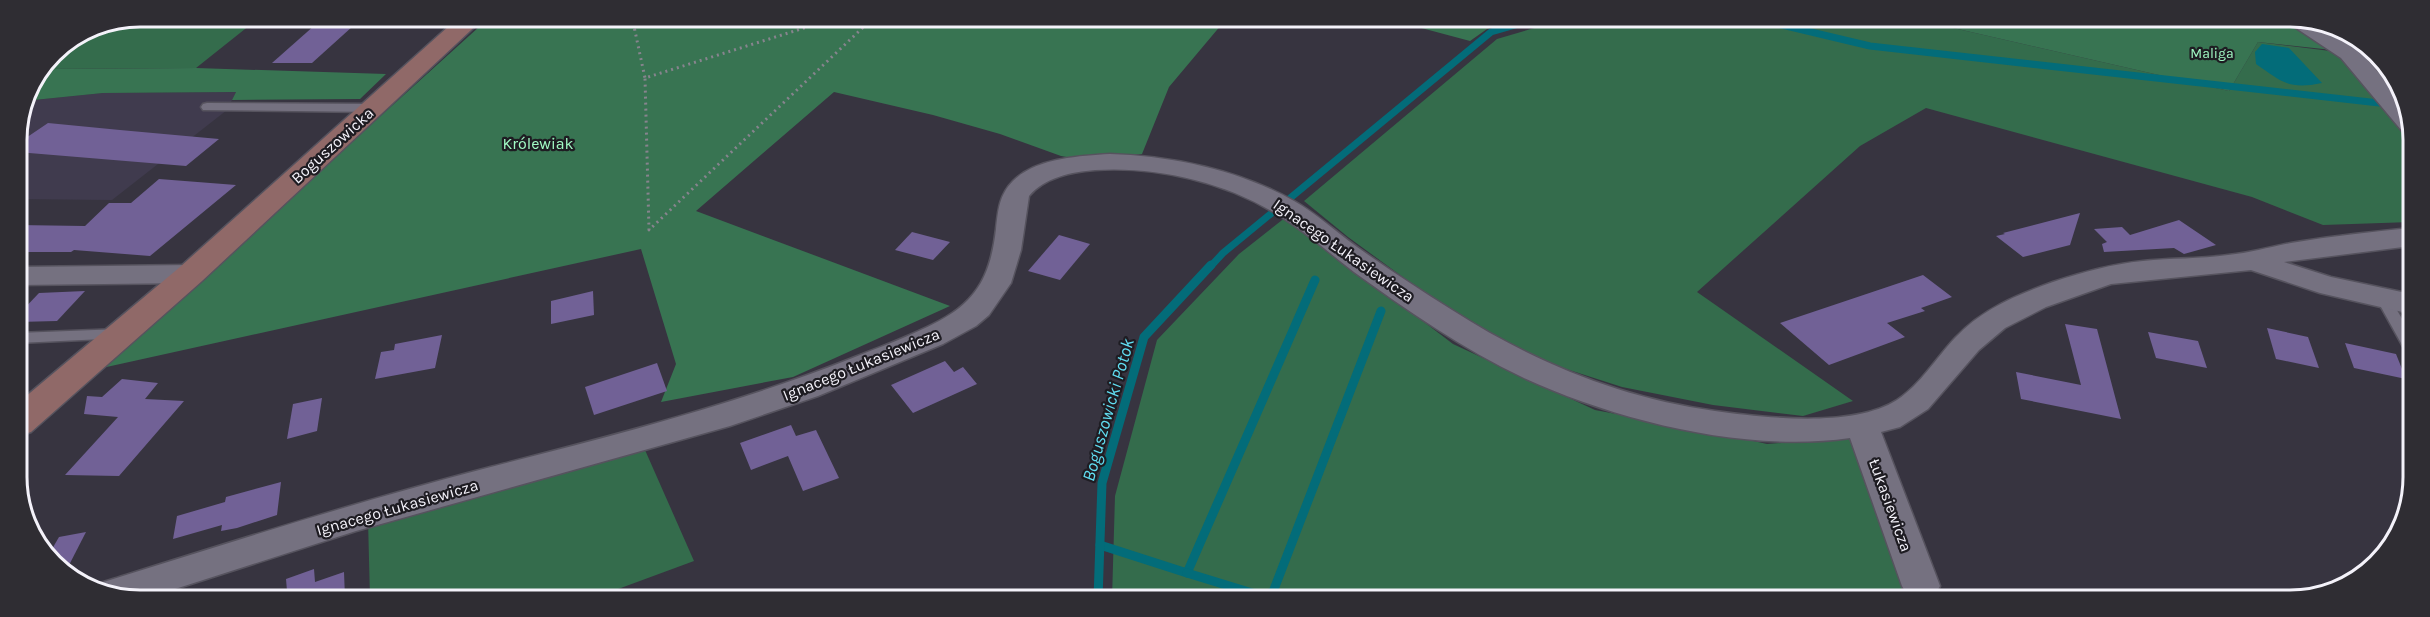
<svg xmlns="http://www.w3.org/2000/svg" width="2430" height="617" font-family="Karla,sans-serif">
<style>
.built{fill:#403b4e}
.green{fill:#346c4c}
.forest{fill:#387452}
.water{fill:#036c79}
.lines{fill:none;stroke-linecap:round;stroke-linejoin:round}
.stream-far1{stroke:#036c79;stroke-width:7}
.stream{stroke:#036c79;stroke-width:9}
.building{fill:#716196}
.lane-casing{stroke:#56535e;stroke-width:3}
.street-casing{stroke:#56535e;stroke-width:3}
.secondary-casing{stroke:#56535e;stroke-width:3}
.path{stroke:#87848e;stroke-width:3;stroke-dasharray:2 4;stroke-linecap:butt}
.lane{fill:#757180;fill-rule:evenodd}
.street{fill:#757180;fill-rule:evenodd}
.secondary{fill:#906968;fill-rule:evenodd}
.labels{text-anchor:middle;stroke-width:4.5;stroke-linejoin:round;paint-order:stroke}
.far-park-label{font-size:14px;fill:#a1fac4;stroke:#1e1c22}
.park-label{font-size:16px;fill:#a1fac4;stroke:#1e1c22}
.street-label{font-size:16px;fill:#f4f2fa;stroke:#1e1c22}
.water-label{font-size:18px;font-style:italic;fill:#61def2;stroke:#1e1c22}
.rim{fill:none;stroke:#f4f2fa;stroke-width:3}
</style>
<rect width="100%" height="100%" fill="#373440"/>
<!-- built -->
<polygon class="built" points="236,92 227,110 112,200 17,199 17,132 24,101 103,93"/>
<!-- green -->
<g class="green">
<polygon points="140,17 260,17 196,68 42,69 53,52 80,34 93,34 108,23"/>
<polygon points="1568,18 1910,18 2229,91 2258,42 2379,57 2411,115 2411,222 2323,225 2252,197 1926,108 1860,146 1697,292 1853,401 1803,416 1713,405 1622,387 1535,359 1452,313 1348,237 1304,201 1497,39"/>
<polygon points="1286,217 1453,344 1595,410 1727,435 1767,444 1866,437 1926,600 1112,599 1115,496 1157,340 1239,254"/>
<polygon points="652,442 645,450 694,561 591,599 370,598 368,520"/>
</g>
<!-- forest -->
<g class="forest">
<polygon points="490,17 1227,18 1169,87 1142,154 1083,160 1061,156 1000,134 933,115 834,92 696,211 950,306 793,377 661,402 676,364 641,249 102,368"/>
<polygon points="1384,18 1521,18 1487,29 1470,41"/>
<polygon points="1910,18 2315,19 2377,52 2379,55 2258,42 2229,91"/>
<polygon points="196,68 386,74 360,99 232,100 236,92 103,93 24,101 26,92 42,69"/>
</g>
<!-- water -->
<path class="water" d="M2262 44 2289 48 2322 83C2289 90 2282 82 2256 64L2255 52Z"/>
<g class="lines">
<!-- stream-far1 -->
<g class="stream-far1">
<polyline points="1752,18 1870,46 2388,104"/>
<polyline points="1289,199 1491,32 1539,18"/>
<polyline points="1210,267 1223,253 1273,212"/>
</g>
<!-- stream -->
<g class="stream">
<polyline points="1100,545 1187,573 1315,280"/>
<polyline points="1187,573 1262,596 1273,592 1381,311"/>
<polyline points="1098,599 1102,483 1144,337 1211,265"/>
</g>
</g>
<!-- building -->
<g class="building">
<polygon points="324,17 363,17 312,63 272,63"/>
<polygon points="48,123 120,130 219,139 186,166 17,152 17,144"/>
<polygon points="159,179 236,185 150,256 74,250 71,252 17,252 17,225 85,226 109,203 131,203"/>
<polygon points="2080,213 2070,245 2023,257 1996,236 2005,234 2003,233"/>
<polygon points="2179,220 2216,245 2184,254 2174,248 2104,252 2102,244 2107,242 2094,229 2122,227 2130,235"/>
<polygon points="912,232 950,242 933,260 895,250"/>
<polygon points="1059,235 1090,244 1060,280 1028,271"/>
<polygon points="1923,275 1952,297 1921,308 1925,311 1887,323 1905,337 1829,365 1780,323"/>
<polygon points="85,291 57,321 18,322 18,315 39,293"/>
<polygon points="593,291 594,315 551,324 551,301"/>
<polygon points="2065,324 2097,329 2121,419 2021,399 2016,372 2081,385"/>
<polygon points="2267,328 2308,337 2319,368 2276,359"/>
<polygon points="2148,332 2198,341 2207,368 2156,358"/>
<polygon points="442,335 435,368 375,379 381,352 394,350 395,344"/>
<polygon points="2345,343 2396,354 2406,379 2354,368"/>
<polygon points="945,361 954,372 963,367 977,384 913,413 891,385"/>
<polygon points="657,363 667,391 594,415 585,387"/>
<polygon points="122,379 158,383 145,399 184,401 119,476 65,475 118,417 84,414 87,396 102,397"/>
<polygon points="322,398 317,431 287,439 293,404"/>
<polygon points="791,425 796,436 816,430 839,478 803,491 788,456 751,470 740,443"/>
<polygon points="281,482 277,515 237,528 221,531 222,525 173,539 177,516 225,502 226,497"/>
<polygon points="86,532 66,571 52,564 48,556 59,537"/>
<polygon points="314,569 315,582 344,572 345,598 278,598 277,595 287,591 286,579"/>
</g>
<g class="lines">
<defs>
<g id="lane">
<polygon points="207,103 373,104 379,108 373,112 203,110 201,107 203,104"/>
<polygon points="2383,293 2388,295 2411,334 2411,353 2406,352 2376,298"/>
<polygon points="120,329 125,330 128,334 125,338 18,343 18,333"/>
</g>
<g id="street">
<polygon points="2287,19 2313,19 2357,48 2404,102 2411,115 2411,134 2402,131 2341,58 2290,24"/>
<path d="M1110 154C1173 156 1239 170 1294 201 1317 214 1336 232 1357 247 1388 269 1420 290 1452 310 1533 362 1620 398 1715 411 1766 418 1853 428 1897 400 1921 384 1936 358 1955 338 1982 309 2017 295 2053 282 2083 272 2112 264 2143 261 2171 258 2200 259 2228 255 2250 253 2270 247 2291 243 2331 236 2371 232 2411 228V246L2284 262 2331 277 2411 294V314L2320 293 2251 270 2111 284 2046 307 2005 328 1979 350 1928 409 1900 427 1881 432 1940 586 1934 597 1925 600 1908 597 1902 586 1850 438C1746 453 1618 421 1524 378 1463 349 1408 311 1354 272 1329 253 1305 231 1278 215 1226 182 1156 166 1095 170 1072 172 1045 177 1029 196L1021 250 1011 283 989 315 976 326 943 344 818 396 730 426 356 531 147 598H115L95 587 97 584 110 580C234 541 357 502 483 469 607 437 731 406 850 359 880 347 911 336 939 321 979 300 991 272 996 229 998 211 999 195 1013 181 1036 158 1079 156 1110 154Z"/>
<polygon points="191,265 201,267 206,274 201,281 191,283 18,285 18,267"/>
</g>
<polygon id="secondary" points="459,17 485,17 202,281 31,432 19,436 18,403 180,267"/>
</defs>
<!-- lane casing -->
<use href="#lane" class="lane-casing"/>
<!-- street casing -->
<use href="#street" class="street-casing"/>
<!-- secondary casing -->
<use href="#secondary" class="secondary-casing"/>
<!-- path -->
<g class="path">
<polyline points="632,17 645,78"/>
<polyline points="839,17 645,78 649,230 874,17"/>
</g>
<!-- lane -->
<use href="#lane" class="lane"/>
<!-- street -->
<use href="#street" class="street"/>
<!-- secondary -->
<use href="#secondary" class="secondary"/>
</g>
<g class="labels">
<!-- far-park labels -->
<g class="far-park-label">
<text x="2212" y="58">Maliga</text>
</g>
<!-- park labels -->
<g class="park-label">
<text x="538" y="149">Królewiak</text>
</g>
<!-- street labels -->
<g class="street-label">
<text transform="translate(332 145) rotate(-42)" y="6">Boguszowicka</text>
<text transform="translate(1344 250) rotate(35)" y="6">Ignacego Łukasiewicza</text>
<text transform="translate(861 364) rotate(-22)" y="6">Ignacego Łukasiewicza</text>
<text transform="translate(1891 505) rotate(70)" y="6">Łukasiewicza</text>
<text transform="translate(397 507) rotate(-16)" y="6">Ignacego Łukasiewicza</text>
</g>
<!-- water labels -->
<g class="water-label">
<text transform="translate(1108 410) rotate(-74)" y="6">Boguszowicki Potok</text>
</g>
</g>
<!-- crop -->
<path d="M0 0H2430V617H0ZM140 27H2290A113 113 0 0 1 2403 140V477A113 113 0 0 1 2290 590H140A113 113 0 0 1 27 477V140A113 113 0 0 1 140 27Z" fill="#2f2d33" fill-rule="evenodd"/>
<path class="rim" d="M140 27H2290A113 113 0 0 1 2403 140V477A113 113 0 0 1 2290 590H140A113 113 0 0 1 27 477V140A113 113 0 0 1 140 27Z"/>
</svg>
